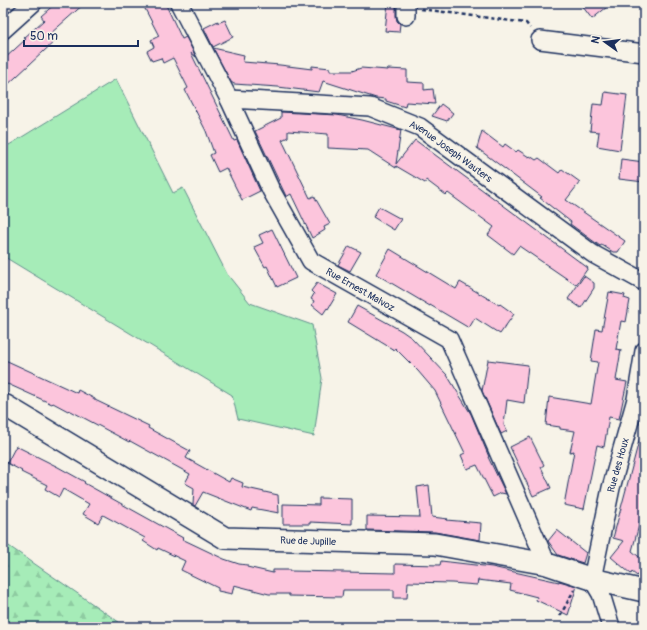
<svg xmlns="http://www.w3.org/2000/svg" width="647" height="630" font-family="Pangolin,sans-serif">
<style>
.grass{fill:#a6ecb8;stroke:#608e8b}
.forest{fill:url(#forest-firs);stroke:#608e8b}
.building{fill:#fcc5dc;stroke:#1b2f5e}
.lines{fill:none;stroke-linecap:round;stroke-linejoin:round}
.minor-casing{stroke:#1b2f5e;stroke-width:20}
.tertiary-casing{stroke:#1b2f5e;stroke-width:24}
.path{stroke:#1b2f5e;stroke-width:2.5;stroke-dasharray:4 3;stroke-linecap:butt}
.minor{stroke:#f7f3e8;stroke-width:17}
.tertiary{stroke:#f7f3e8;stroke-width:21}
.labels{text-anchor:middle;stroke-width:3;stroke-linejoin:round;paint-order:stroke}
.street-label{font-size:10px;fill:#1b2f5e;stroke:#f7f3e8}
</style>
<defs>
<pattern id="forest-firs" width="22" height="20" patternUnits="userSpaceOnUse"><rect width="22" height="20" fill="#a6ecb8"/><path d="M5 1l3.5 6h-7zM16 11l3.5 6h-7z" fill="#8ecba1"/></pattern>
</defs>
<rect width="100%" height="100%" fill="#f7f3e8"/>
<filter id="ink" filterUnits="userSpaceOnUse"><feTurbulence type="fractalNoise" baseFrequency=".025" numOctaves="2"/><feDisplacementMap in="SourceGraphic" scale="8" xChannelSelector="R" yChannelSelector="G"/><feConvolveMatrix kernelMatrix="1 2 1 2 8 2 1 2 1" color-interpolation-filters="sRGB"/></filter>
<g filter="url(#ink)">
<!-- grass -->
<polygon class="grass" points="116,79 173,193 183,188 227,274 250,303 312,325 322,378 314,436 238,419 232,395 3,256 3,142 9,145"/>
<!-- forest -->
<polygon class="forest" points="3,542 126,627 3,627"/>
<!-- building -->
<g class="building">
<polygon points="56,3 85,3 50,34 56,40 3,89 3,60 26,39 24,38 44,20 41,16"/>
<polygon points="142,3 165,3 182,39 186,37 196,57 191,53 234,141 237,140 260,191 242,200 226,168 218,172 210,155 214,153 206,131 185,90 188,88 173,58 163,63 161,58 152,61 147,51 154,47 151,40 159,36"/>
<polygon points="388,3 396,3 396,16 397,21 400,24 399,32 385,31"/>
<polygon points="580,3 612,3 592,19"/>
<polygon points="225,20 233,37 213,47 204,28 218,21 218,23"/>
<polygon points="213,48 244,55 243,62 280,65 312,69 312,66 330,68 330,71 352,71 361,68 388,70 388,69 407,70 407,82 424,83 424,90 433,89 435,104 406,102 405,107 386,101 386,99 376,98 323,81 319,92 278,87 234,84 231,82"/>
<polygon points="605,92 627,95 620,150 597,146 599,132 590,131 593,104 603,105"/>
<polygon points="441,104 453,113 447,121 432,116"/>
<polygon points="281,112 337,115 362,120 401,130 396,164 415,140 588,268 576,285 519,246 513,254 488,235 494,227 448,193 446,195 426,180 425,183 396,166 396,168 368,150 328,148 328,134 288,131 288,137 282,140 310,198 314,196 330,224 324,227 325,230 312,238 291,194 286,197 285,194 255,131 281,118"/>
<polygon points="482,131 503,147 505,144 516,152 518,150 529,157 530,156 536,160 539,158 559,173 562,169 580,182 566,200 625,241 618,252 613,252 602,245 600,246 570,224 571,222 540,198 542,197 477,148"/>
<polygon points="621,159 644,162 644,182 619,179"/>
<polygon points="379,207 401,219 394,230 373,217"/>
<polygon points="272,229 296,278 277,287 267,266 265,267 254,247 263,243 259,235"/>
<polygon points="349,246 361,252 350,271 338,265"/>
<polygon points="390,249 456,289 460,282 499,305 500,304 514,314 500,334 475,318 469,328 430,305 430,306 376,274"/>
<polygon points="584,276 594,283 594,288 581,308 568,299"/>
<polygon points="317,283 337,294 328,309 327,308 323,314 312,305 314,301 311,299 314,294 311,291"/>
<polygon points="609,292 625,295 624,298 630,300 626,322 621,321 616,349 621,350 616,380 627,382 619,419 609,417 604,447 597,445 584,509 564,505 574,451 570,452 575,431 560,429 560,427 546,425 549,397 591,404 598,362 591,361 596,329 602,330"/>
<polygon points="357,306 402,331 412,338 447,375 471,414 489,457 488,457 506,494 501,493 493,497 477,465 467,469 461,455 465,453 435,391 418,371 395,348 394,350 348,322"/>
<polygon points="3,359 77,393 78,390 95,399 95,400 149,426 148,428 190,451 186,458 229,482 231,478 243,483 242,487 278,495 279,513 252,508 251,511 203,492 195,506 193,505 194,488 185,483 190,474 130,441 129,442 116,435 69,410 68,411 53,403 52,404 10,385 3,383"/>
<polygon points="488,360 528,365 524,403 507,400 504,425 507,431 501,434 482,391"/>
<polygon points="530,437 544,465 541,467 551,488 533,496 510,447"/>
<polygon points="640,437 644,438 644,514 642,514 632,551 644,561 644,568 637,576 632,572 631,574 611,557 624,541 613,538"/>
<polygon points="16,446 58,467 85,482 84,483 183,538 182,539 224,559 239,564 247,565 247,567 273,573 273,570 290,570 290,571 395,573 395,564 440,565 441,561 492,567 559,582 559,581 577,586 568,615 536,600 537,597 510,590 511,584 478,580 477,585 452,583 408,582 407,598 394,598 394,590 343,590 342,597 289,596 289,594 269,594 234,585 232,594 218,591 218,588 181,570 185,561 158,548 157,550 143,541 145,538 103,515 98,523 83,514 89,504 63,489 59,497 45,489 47,485 21,472 22,471 7,463"/>
<polygon points="429,485 432,517 448,519 446,520 481,523 480,540 435,532 367,530 367,516 420,517 417,487"/>
<polygon points="319,498 352,499 352,524 310,522 310,524 283,524 283,504 319,505"/>
<polygon points="557,530 586,553 583,563 558,555 548,541"/>
</g>
<g class="lines">
<defs>
<g id="minor">
<path id="s1" d="M179 3 229 99 271 190 311 261 449 339 547 564"/>
<polyline points="406,16 406,3"/>
<polyline points="3,30 33,3"/>
<polyline points="540,40 644,53"/>
<path id="s2" d="M229 99 370 107 420 127 593 254 644 282"/>
<path id="s3" d="M611 627 601 594 592 579 611 488 636 399 644 351"/>
</g>
<g id="tertiary">
<path id="s4" d="M3 405 6 406 225 538 435 544 547 564 592 579 644 591"/>
</g>
</defs>
<!-- minor casing -->
<use href="#minor" class="minor-casing"/>
<!-- tertiary casing -->
<use href="#tertiary" class="tertiary-casing"/>
<!-- path -->
<g class="path">
<polyline points="421,9 526,23 530,28"/>
<polyline points="560,616 574,590"/>
</g>
<!-- minor -->
<use href="#minor" class="minor"/>
<!-- tertiary -->
<use href="#tertiary" class="tertiary"/>
</g>
</g>
<g class="labels">
<!-- street labels -->
<g class="street-label">
<text dy="4" stroke="none"><textPath href="#s2" startOffset="234">Avenue Joseph Wauters</textPath></text>
<text dy="4" stroke="none"><textPath href="#s1" startOffset="347">Rue Ernest Malvoz</textPath></text>
<text dy="4" stroke="none"><textPath href="#s3" startOffset="169">Rue des Houx</textPath></text>
<text dy="4" stroke="none"><textPath href="#s4" startOffset="342">Rue de Jupille</textPath></text>
</g>
</g>
<!-- margin -->
<rect width="647" height="630" fill="none" stroke="#f7f3e8" stroke-width="16"/>
<rect x="8" y="8" width="631" height="614" fill="none" stroke="#1b2f5e" stroke-width="1.5" filter="url(#ink)"/>
<!-- north arrow -->
<g transform="translate(605 42) rotate(284)" stroke="#f7f3e8" stroke-width="3" paint-order="stroke">
<path d="M0-3L7 15L0 10L-7 15Z" fill="#1b2f5e"/>
<text y="-6" font-size="11" font-weight="bold" text-anchor="middle" fill="#1b2f5e">N</text>
</g>
<!-- scale -->
<path d="M24 40v6h114v-6" fill="none" stroke="#1b2f5e" stroke-width="2"/>
<text x="30" y="40" font-size="12" fill="#1b2f5e" stroke="#f7f3e8" stroke-width="3" paint-order="stroke">50 m</text>
</svg>
